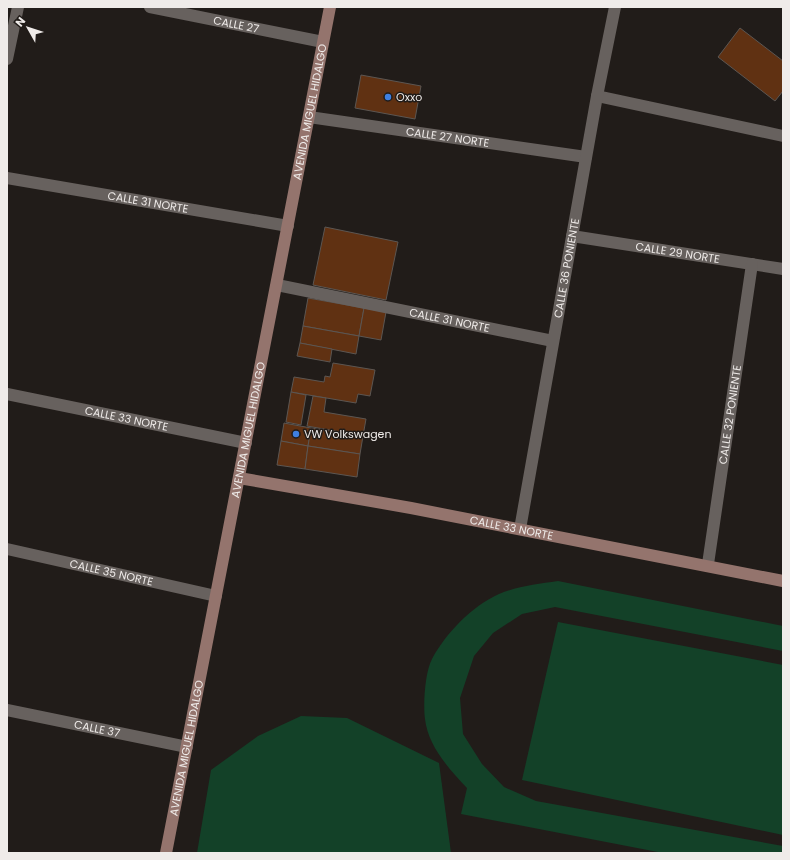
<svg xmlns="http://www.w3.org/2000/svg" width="790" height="860" font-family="Poppins,sans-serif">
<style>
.green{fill:#134128}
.building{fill:#603112;stroke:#5c5652}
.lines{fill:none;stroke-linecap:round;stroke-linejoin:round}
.street{stroke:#67615e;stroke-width:12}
.secondary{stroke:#94746d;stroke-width:12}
.shop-dot{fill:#3f7fe0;stroke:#211c19;stroke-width:1.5}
.labels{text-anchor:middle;stroke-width:3;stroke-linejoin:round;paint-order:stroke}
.street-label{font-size:11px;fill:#efebe9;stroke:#211c19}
.poi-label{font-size:11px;fill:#efebe9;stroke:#211c19;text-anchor:start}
</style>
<rect width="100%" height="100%" fill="#211c19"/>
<!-- green -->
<g class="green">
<path d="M558 581 783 626V651L555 607 522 614 493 633 474 656 460 698 463 734 482 764 504 787 536 801 783 846V853H663L461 814 467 788C449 769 428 746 425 719 423 704 425 672 432 659 446 633 472 606 499 594 518 586 538 584 558 581Z"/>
<polygon points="558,622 783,665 783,835 522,780"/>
<polygon points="301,716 347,718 439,763 451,853 197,853 211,770 258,736"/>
</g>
<!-- building -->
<g class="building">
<polygon points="740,28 783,61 783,91 775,101 718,57"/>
<polygon points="361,75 421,86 415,119 355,108"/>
<polygon points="325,227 398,242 386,300 313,285"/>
<polygon points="308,298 364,308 359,336 303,326"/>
<polygon points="364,308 386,312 381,340 359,336"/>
<polygon points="303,326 359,336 356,354 300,343"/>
<polygon points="300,343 332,349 330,362 297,356"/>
<polygon points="333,363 375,370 370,396 358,394 356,403 291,392 294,377 324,382 325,376 330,377"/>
<polygon points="291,392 306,395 301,425 286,422"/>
<polygon points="313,396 326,398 324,412 366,419 363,436 307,426"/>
<polygon points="284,423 311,428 308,446 281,441"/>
<polygon points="311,428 363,436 360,454 308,446"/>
<polygon points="281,441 308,446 305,469 277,465"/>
<polygon points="308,446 360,454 357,477 305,469"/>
</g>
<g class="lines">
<!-- street -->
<g class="street">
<path id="s1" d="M150 7 323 42"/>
<polyline points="7,59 18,7"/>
<polyline points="597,96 783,136"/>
<path id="s2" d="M309 117 586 157"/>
<path id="s3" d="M7 178 288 226"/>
<path id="s4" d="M572 236 783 269"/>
<path id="s5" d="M277 285 553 341"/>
<path id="s6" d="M7 394 246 443"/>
<path id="s7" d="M520 529 597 96 615 7"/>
<path id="s8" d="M7 549 216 596"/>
<path id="s9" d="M708 564 752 264"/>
<path id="s10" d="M7 710 187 747"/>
</g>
<!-- secondary -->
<g class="secondary">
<path id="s11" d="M239 478 411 508 783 581"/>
<path id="s12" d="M166 853 330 7"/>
</g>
</g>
<!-- markers -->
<g class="shop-dot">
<circle cx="388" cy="97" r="4"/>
<circle cx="296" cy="434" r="4"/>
</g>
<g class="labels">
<!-- street labels -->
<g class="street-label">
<text dy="4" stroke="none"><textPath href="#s1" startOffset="88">CALLE 27</textPath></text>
<text dy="4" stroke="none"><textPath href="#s12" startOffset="755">AVENIDA MIGUEL HIDALGO</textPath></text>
<text dy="4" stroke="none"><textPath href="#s2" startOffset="140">CALLE 27 NORTE</textPath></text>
<text dy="4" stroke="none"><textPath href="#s3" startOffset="143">CALLE 31 NORTE</textPath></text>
<text dy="4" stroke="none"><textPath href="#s4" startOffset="107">CALLE 29 NORTE</textPath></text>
<text dy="4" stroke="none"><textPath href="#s7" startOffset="265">CALLE 36 PONIENTE</textPath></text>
<text dy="4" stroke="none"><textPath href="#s5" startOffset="176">CALLE 31 NORTE</textPath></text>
<text dy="4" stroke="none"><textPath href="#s9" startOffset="151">CALLE 32 PONIENTE</textPath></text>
<text dy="4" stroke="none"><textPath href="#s6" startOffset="122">CALLE 33 NORTE</textPath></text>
<text dy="4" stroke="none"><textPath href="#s12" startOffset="431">AVENIDA MIGUEL HIDALGO</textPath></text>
<text dy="4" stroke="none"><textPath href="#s11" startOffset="277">CALLE 33 NORTE</textPath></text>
<text dy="4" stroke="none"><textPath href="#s8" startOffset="107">CALLE 35 NORTE</textPath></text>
<text dy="4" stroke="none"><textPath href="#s10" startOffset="92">CALLE 37</textPath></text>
<text dy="4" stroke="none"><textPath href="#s12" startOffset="107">AVENIDA MIGUEL HIDALGO</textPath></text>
</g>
<!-- poi labels -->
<g class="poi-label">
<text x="396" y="101">Oxxo</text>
<text x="304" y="438">VW Volkswagen</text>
</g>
</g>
<!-- border -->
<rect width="790" height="860" fill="none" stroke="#efebe9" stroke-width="16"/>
<!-- north arrow -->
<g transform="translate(28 28) rotate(309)" stroke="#211c19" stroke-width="3" paint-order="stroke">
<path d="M0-3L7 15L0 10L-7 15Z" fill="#efebe9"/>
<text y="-6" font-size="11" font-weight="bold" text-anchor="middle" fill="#efebe9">N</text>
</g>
</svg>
